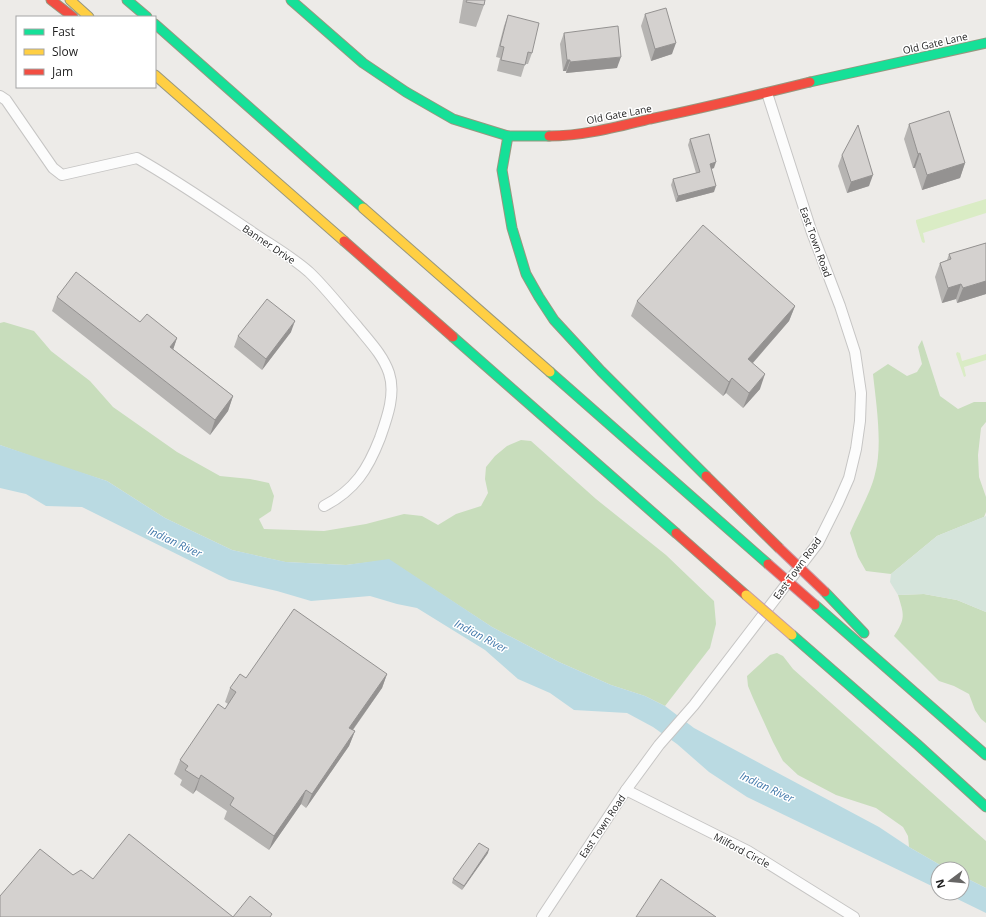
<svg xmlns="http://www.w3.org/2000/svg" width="986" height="917" font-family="'Open Sans',sans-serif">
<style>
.grass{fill:#daecc5}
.forest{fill:#c8ddbc}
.wetland{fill:#d5e4db}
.water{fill:#badae2}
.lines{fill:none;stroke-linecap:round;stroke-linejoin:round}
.street-casing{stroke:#c6c5c4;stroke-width:12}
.fast-casing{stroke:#97977f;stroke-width:11}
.slow-casing{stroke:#97977f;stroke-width:11}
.jam-casing{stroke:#97977f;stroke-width:11}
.street{stroke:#fcfcfc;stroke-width:10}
.fast{stroke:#16e098;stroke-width:9}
.slow{stroke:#ffcf43;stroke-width:9}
.jam{stroke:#f24e42;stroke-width:9}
.slow-bridge-casing{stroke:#c49da9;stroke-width:11;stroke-linecap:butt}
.jam-bridge-casing{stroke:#c49da9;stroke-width:11;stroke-linecap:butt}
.slow-bridge{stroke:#ffcf43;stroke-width:9}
.jam-bridge{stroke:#f24e42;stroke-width:9}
.wall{fill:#b6b4b2}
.shaded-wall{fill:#949291}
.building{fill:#d4d1cf;stroke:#949291}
.labels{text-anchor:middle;stroke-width:3;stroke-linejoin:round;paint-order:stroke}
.street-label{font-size:10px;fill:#1f1f1f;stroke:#fff}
.water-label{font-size:11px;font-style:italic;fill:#447aab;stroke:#fff}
</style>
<rect width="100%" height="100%" fill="#edebe8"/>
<!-- grass -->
<g class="grass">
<polygon points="986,199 986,213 923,233 925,242 924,243 922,242 916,222 916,220"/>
<polygon points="957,352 960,353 962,361 986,354 986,360 964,367 966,376 964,377 956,354"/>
</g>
<!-- forest -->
<g class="forest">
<polygon points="4,322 34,331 51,351 90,381 113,407 177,452 220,476 250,479 269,483 274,496 271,511 259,519 264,529 324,531 366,524 404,514 422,516 438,525 456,514 481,506 488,493 485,479 486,467 495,456 507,446 521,440 531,441 596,499 666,555 714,601 716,624 710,648 665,706 645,696 611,685 559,662 492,627 389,560 346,565 285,562 232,550 165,518 107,481 53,464 0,445 0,323"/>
<path d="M922 340 940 396 958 409 974 402H986V422L981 428 978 455 979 477 986 497V512L984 517 937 536 891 574 866 571 858 557 850 533C857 516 871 492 875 474 883 445 876 403 873 374L888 364 907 376 917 372 922 364 918 347Z"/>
<path d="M924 594 957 600 986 612V723L981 719 975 710 969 694 954 686 939 681 894 636C906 618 904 615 898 595Z"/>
<polygon points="777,653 783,656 793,669 986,841 986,888 962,876 962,869 947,869 909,847 908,836 903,827 876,808 836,795 798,775 783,761 773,742 753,698 748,686 747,676 770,655"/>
</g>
<!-- wetland -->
<polygon class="wetland" points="986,516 986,612 957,600 924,594 898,595 890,582 891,574 937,536"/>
<!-- water -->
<g class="water">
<polygon points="0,445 107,481 165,518 232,550 286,562 346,565 389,559 492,627 559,662 611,685 645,696 665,706 694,728 879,827 909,847 947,869 938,869 938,889 747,797 709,772 677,744 653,727 627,713 574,710 550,693 518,679 485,650 417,608 397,604 370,596 311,601 277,591 229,580 82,507 46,506 26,494 0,488"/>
<polygon points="962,876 986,888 986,913 945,893 962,893"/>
</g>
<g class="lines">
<defs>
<g id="street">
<path d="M0 96 6 100 53 168 62 175 137 158C176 180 212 205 249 230 269 244 291 256 309 272 326 288 341 308 357 326 369 341 383 355 389 373 396 394 387 418 380 438 368 469 355 490 324 506"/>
<polyline points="626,790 748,851 854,917"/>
<polyline points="542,917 626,790 659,745 694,705 818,543 838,503 849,478 856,449 860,421 861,393 855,352 840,306 811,230 767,93"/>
</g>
<g id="fast">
<polyline points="127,0 147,17"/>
<polyline points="291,0 363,63 406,92 453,119 508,136 549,136"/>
<polyline points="155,24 363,208"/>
<polyline points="810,82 986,43"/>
<polyline points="508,136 502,170 512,228 526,274 539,297 554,320 601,371 706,476"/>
<polyline points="453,337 676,533"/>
<polyline points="550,372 768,564"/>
<polyline points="825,592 864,633"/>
<polyline points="815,605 986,755"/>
<polyline points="792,635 918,745 986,807"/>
</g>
<g id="slow">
<polyline points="70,0 89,17"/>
<polyline points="155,75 344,241"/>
<polyline points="363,208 550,372"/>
</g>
<g id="jam">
<polyline points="51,0 73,17"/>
<path d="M549 136C582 136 617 127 650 119 704 108 757 95 810 82"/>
<polyline points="344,241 453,337"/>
<polyline points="706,476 779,548"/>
<polyline points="676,533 746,595"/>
</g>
</defs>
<!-- street casing -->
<use href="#street" class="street-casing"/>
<!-- fast casing -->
<use href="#fast" class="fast-casing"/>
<!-- slow casing -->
<use href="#slow" class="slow-casing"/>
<!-- jam casing -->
<use href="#jam" class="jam-casing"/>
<!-- street -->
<use href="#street" class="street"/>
<!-- fast -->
<use href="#fast" class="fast"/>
<!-- slow -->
<use href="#slow" class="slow"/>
<!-- jam -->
<use href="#jam" class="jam"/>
<defs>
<polyline id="slow-bridge" points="746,595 792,635"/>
<g id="jam-bridge">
<polyline points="779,548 825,592"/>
<polyline points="768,564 815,605"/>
</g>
</defs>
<!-- slow-bridge casing -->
<use href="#slow-bridge" class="slow-bridge-casing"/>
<!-- jam-bridge casing -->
<use href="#jam-bridge" class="jam-bridge-casing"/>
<!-- slow-bridge -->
<use href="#slow-bridge" class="slow-bridge"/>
<!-- jam-bridge -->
<use href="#jam-bridge" class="jam-bridge"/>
</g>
<!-- wall -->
<g class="wall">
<polygon points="463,0 485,0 484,5 476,27 459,23"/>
<polygon points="645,14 672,54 651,61 641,26"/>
<polygon points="508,15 532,53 528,64 525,64 521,77 497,71 500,58 496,57 504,26"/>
<polygon points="564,33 617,68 566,73 566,71 563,71 560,44"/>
<polygon points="909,124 965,163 960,178 922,190 915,168 913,168 904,139"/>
<polygon points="690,139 714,168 711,169 714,192 676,202 671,185 673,179 696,173 688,145"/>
<polygon points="842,155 869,186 847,193 838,166"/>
<polygon points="986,243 986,294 957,303 956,299 942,303 935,277 940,263 947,260 949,254"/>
<polygon points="57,297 140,322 177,338 173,349 233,396 228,411 210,435 52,311"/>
<polygon points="637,301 795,306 789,321 753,363 760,389 743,408 726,393 723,396 631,316"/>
<polygon points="291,332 262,370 234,347 238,336"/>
<polygon points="387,674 382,688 353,730 355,731 349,746 306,808 301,804 269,850 224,819 227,811 196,790 193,794 180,785 182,780 174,774 180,760 225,709 228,704 225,702 230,688 246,678"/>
<polygon points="488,853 462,890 452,883 453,879"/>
</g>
<!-- shaded-wall -->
<g class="shaded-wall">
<polygon points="676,43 672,54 651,61 655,49"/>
<polygon points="621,57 617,68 566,73 570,62"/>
<polygon points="567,60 570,60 566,71 563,71"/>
<polygon points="920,153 915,168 913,168 918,154"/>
<polygon points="716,162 714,168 708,170 710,164"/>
<polygon points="965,163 960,178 922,190 927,175"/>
<polygon points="873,175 869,186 847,193 851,182"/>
<polygon points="716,186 714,192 676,202 678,196"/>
<polygon points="986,281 986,294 957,303 963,288"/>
<polygon points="961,284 956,299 942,303 948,288"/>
<polygon points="795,306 789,321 743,374 748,359"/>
<polygon points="295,321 291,332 262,370 266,359"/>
<polygon points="177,338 172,353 170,347"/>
<polygon points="765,374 760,389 743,408 749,393"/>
<polygon points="732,378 726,393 723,396 729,382"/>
<polygon points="233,396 228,411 210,435 215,420"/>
<polygon points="387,674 382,688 344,742 349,728"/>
<polygon points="355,731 349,746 306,808 312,794"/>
<polygon points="201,775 196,790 193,794 199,779"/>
<polygon points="306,790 301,804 269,850 274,836"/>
<polygon points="489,849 488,853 462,890 464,886"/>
</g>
<!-- building -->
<g class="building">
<polygon points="467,0 485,0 484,5 466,2"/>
<polygon points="666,8 676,43 655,49 645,14"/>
<polygon points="508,15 539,23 532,53 528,52 525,65 501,60 504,47 500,46"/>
<polygon points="618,26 621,57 570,62 570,60 567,60 564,33"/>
<polygon points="949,111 965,163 927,175 920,153 918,154 909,124"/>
<polygon points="858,125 873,175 851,182 842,155"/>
<polygon points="709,134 716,162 710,164 716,186 678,196 673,179 700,172 690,139"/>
<polygon points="703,225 795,306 748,359 765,374 749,393 732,378 729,382 637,301"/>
<polygon points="986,243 986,281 963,288 961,284 948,288 940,263 951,259 949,254"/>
<polygon points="76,272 140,322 147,314 177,338 170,347 233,396 215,420 57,297"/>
<polygon points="267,299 295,321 266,359 238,336"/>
<polygon points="294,609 387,674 349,728 355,731 312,794 306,790 274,836 230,805 234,798 201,775 199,779 185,770 188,766 180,760 218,704 225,709 236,692 230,688 240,674 246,678"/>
<polygon points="129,834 233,917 0,917 0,896 40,849 73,875 81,870 93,879"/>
<polygon points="479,843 489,849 464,886 453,879"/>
<polygon points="661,879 716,917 636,917"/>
<polygon points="250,896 272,914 270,917 233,917"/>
</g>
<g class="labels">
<!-- street labels -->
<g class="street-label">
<text transform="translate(935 43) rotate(-13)" y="4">Old Gate Lane</text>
<text transform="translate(619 114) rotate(-11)" y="4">Old Gate Lane</text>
<text transform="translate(816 242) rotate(70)" y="4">East Town Road</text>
<text transform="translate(269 244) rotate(34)" y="4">Banner Drive</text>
<text transform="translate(797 568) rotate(-54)" y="4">East Town Road</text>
<text transform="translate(602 826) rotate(-56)" y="4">East Town Road</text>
<text transform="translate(742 850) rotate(28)" y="4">Milford Circle</text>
</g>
<!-- water labels -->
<g class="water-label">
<text transform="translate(175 542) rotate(25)" y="4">Indian River</text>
<text transform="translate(481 636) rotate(28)" y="4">Indian River</text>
<text transform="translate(767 787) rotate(25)" y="4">Indian River</text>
</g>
</g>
<!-- legend -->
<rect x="16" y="16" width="140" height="72" fill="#ffffff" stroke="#a5a5a5"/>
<rect x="24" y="29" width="20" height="6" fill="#16e098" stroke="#a5a5a5"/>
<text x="52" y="36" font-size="12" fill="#1f1f1f">Fast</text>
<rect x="24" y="49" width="20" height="6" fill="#ffcf43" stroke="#a5a5a5"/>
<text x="52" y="56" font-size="12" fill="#1f1f1f">Slow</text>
<rect x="24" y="69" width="20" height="6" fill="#f24e42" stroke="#a5a5a5"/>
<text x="52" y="76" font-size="12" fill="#1f1f1f">Jam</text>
<!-- north arrow -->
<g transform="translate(950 881) rotate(254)"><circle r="19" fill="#ffffff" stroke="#a5a5a5"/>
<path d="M0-3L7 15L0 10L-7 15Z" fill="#676665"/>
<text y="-6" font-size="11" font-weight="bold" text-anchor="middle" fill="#1f1f1f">N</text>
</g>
</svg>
